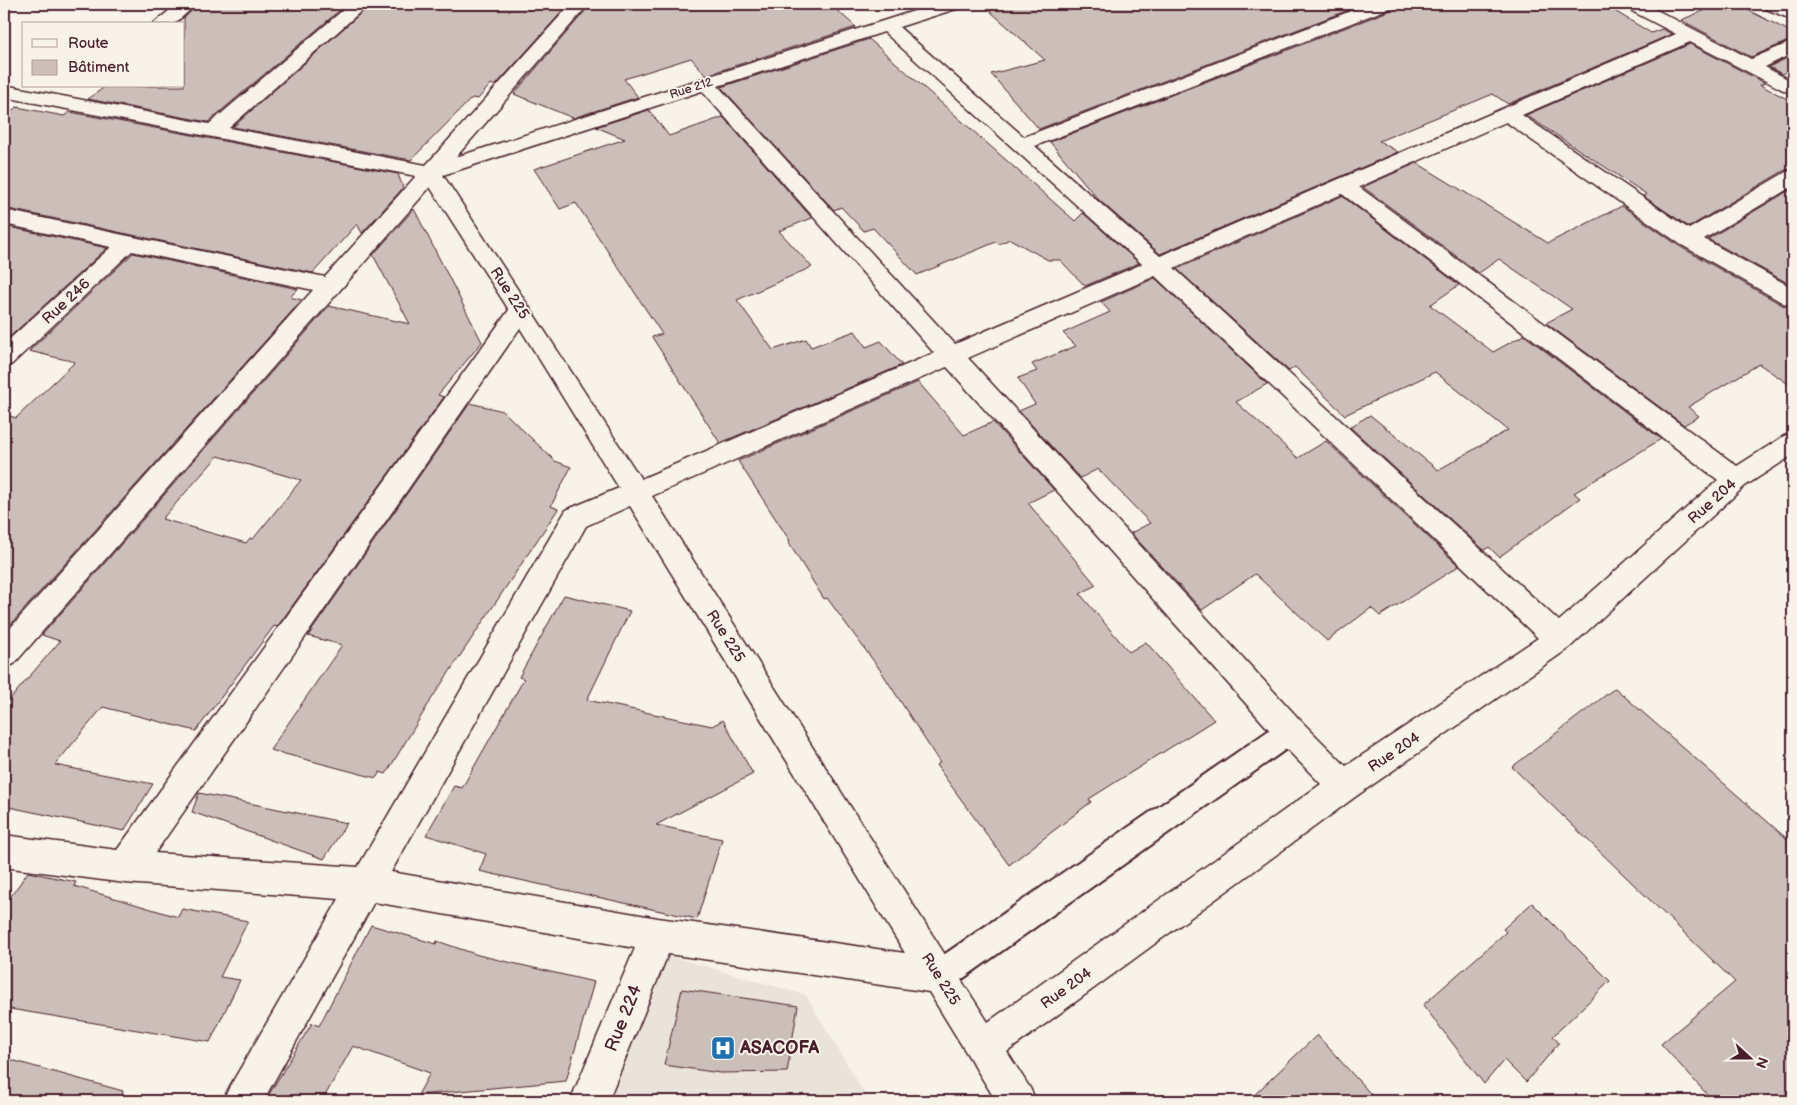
<svg xmlns="http://www.w3.org/2000/svg" width="1797" height="1105" font-family="'Balsamiq Sans',sans-serif">
<style>
.built{fill:#eae3da}
.building{fill:#ccbfb9;stroke:#4a1f2b;fill-rule:evenodd}
.lines{fill:none;stroke-linecap:round;stroke-linejoin:round}
.lane-casing{stroke:#4a1f2b;stroke-width:4}
.street-casing{stroke:#4a1f2b;stroke-width:3}
.lane{fill:#f7f3e8;fill-rule:evenodd}
.street{fill:#f7f3e8;fill-rule:evenodd}
.labels{text-anchor:middle;stroke-width:4;stroke-linejoin:round;paint-order:stroke}
.far-street-label{font-size:12px;fill:#4a1f2b;stroke:#f7f3e8}
.street-label{font-size:15px;fill:#4a1f2b;stroke:#f7f3e8}
.near-street-label{font-size:18px;fill:#4a1f2b;stroke:#f7f3e8}
.near-poi-label{font-size:18px;font-weight:bold;fill:#4a1f2b;stroke:#f7f3e8;text-anchor:start}
</style>
<rect width="100%" height="100%" fill="#f7f3e8"/>
<filter id="ink" filterUnits="userSpaceOnUse"><feTurbulence type="fractalNoise" baseFrequency=".02" numOctaves="2"/><feDisplacementMap in="SourceGraphic" scale="10" xChannelSelector="R" yChannelSelector="G"/><feConvolveMatrix kernelMatrix="1 2 1 2 8 2 1 2 1" color-interpolation-filters="sRGB"/></filter>
<g filter="url(#ink)">
<!-- built -->
<polygon class="built" points="648,950 806,995 869,1101 588,1101"/>
<!-- building -->
<g class="building">
<polygon points="199,4 347,4 208,122 88,99 106,86 184,86 184,18"/>
<polygon points="371,4 569,4 495,86 491,84 478,99 472,98 411,160 233,127"/>
<polygon points="591,4 830,4 856,27 706,75 691,58 624,79 638,97 573,118 514,94"/>
<polygon points="982,4 1174,4 1182,9 1200,4 1364,4 1039,129 991,74 1045,60"/>
<polygon points="1395,4 1603,4 1651,33 1662,29 1672,34 1508,104 1493,94 1379,141 1398,152 1160,254 1098,199 1050,142 1391,10"/>
<polygon points="1720,4 1736,4 1793,33 1793,39 1751,57 1681,20"/>
<polygon points="869,39 1075,221 1083,213 1139,263 1085,286 1060,260 1048,260 1010,239 999,244 996,242 917,275 873,228 864,231 841,207 834,210 721,87"/>
<polygon points="1690,44 1765,83 1760,85 1793,102 1793,169 1785,170 1689,227 1643,196 1646,194 1526,115"/>
<polygon points="1793,55 1793,67 1782,74 1769,67"/>
<polygon points="17,107 64,116 70,112 398,174 403,188 362,233 357,224 313,273 4,208 4,116"/>
<polygon points="649,110 669,136 723,117 812,218 779,231 812,267 737,300 773,350 806,339 811,347 855,331 866,347 881,341 902,365 720,443 652,337 662,334 576,203 560,209 534,169 625,139 596,127"/>
<polygon points="1417,163 1548,243 1622,206 1679,246 1784,306 1793,308 1793,387 1759,364 1688,407 1699,416 1684,425 1546,323 1572,309 1499,259 1479,273 1363,187"/>
<polygon points="1793,188 1793,286 1708,239"/>
<polygon points="1342,196 1459,285 1430,305 1493,352 1524,335 1661,439 1574,493 1580,498 1499,557 1489,547 1484,550 1350,427 1370,415 1438,470 1508,430 1435,372 1345,415 1295,367 1289,371 1177,269"/>
<path d="M414 209 482 342 438 395 444 397 277 627 274 626 196 731 103 707 55 765 153 784 124 831 4 806V706L60 641 42 635 329 306 410 324 373 255ZM218 456 301 480 253 539 250 538 246 543 162 519Z"/>
<polygon points="4,226 107,248 4,342"/>
<polygon points="133,253 298,289 290,297 302,300 11,624 4,621 4,414 16,418 75,362 29,351"/>
<polygon points="1155,278 1267,384 1236,402 1298,458 1326,441 1459,566 1380,616 1371,608 1327,641 1255,574 1202,610 1131,533 1150,523 1098,469 1080,478 1019,411 1035,404 1018,378 1037,371 1032,364 1076,346 1063,333 1110,312 1101,302"/>
<polygon points="918,382 964,435 993,422 1054,490 1028,503 1096,585 1080,594 1129,652 1146,642 1214,720 1089,799 1091,802 1009,865 936,765 940,763 881,671 827,598 824,599 788,542 790,541 738,461"/>
<polygon points="470,403 503,411 555,461 571,467 551,506 558,509 434,695 386,774 380,772 376,778 270,750 342,645 308,636"/>
<polygon points="564,595 630,611 587,700 712,726 723,720 753,774 656,825 722,839 697,919 479,871 486,854 426,835 454,786 462,788 524,679 519,677"/>
<polygon points="1615,688 1793,844 1793,1101 1713,1101 1661,1044 1735,982 1512,767"/>
<polygon points="199,793 347,823 324,859 192,812"/>
<polygon points="28,872 76,882 74,886 178,917 182,909 248,921 220,977 240,980 210,1042 4,1008 4,906"/>
<polygon points="1532,903 1610,981 1553,1036 1559,1043 1526,1082 1504,1060 1484,1084 1423,1005 1506,932 1503,929"/>
<polygon points="371,925 436,944 437,941 478,955 594,982 566,1081 418,1095 430,1073 353,1046 322,1101 265,1101 312,1023 319,1026"/>
<polygon points="682,989 798,1006 787,1072 720,1073 664,1065"/>
<polygon points="1317,1035 1377,1101 1248,1101"/>
<polygon points="4,1058 123,1091 121,1101 4,1101"/>
</g>
<g class="lines">
<defs>
<polygon id="lane" points="1290,719 1299,722 1303,731 1299,740 951,987 940,991 929,987 925,976 929,965 1281,722"/>
<g id="street">
<polygon points="177,4 197,4 174,24 153,24"/>
<path d="M350 4H369L229 128 426 165 571 4H589L456 157 936 4H962L959 8 899 27 1024 137 1369 4H1393L1390 8 1035 146 1160 256 1676 34 1626 8 1623 4H1645L1751 59 1793 41V53L1765 67 1793 82V95L1690 42 1522 115 1689 229 1786 172 1793 171V186L1704 239 1793 288V306L1785 304 1680 244 1506 122 1359 187 1737 466 1784 436 1793 433V455L1745 486 1569 648 1355 797 1007 1052 1030 1088 1036 1101H996L929 992 668 954 608 1101H570L635 948 374 902 263 1101H223L229 1088 339 899 125 883 4 867V835L117 850 509 310 430 187 14 664 4 668V635L313 290 132 251 12 364 4 367V344L111 247 4 224V210L325 277 416 176 4 97V85L209 124ZM884 32 1142 264 955 344 718 86ZM702 91 934 353 641 479 443 175ZM1342 194 1718 480 1559 621 1174 268ZM1155 276 1538 638 1346 766 1301 721 968 358ZM520 328 619 488 566 510 358 867 155 853ZM947 367 1279 741 1321 784 988 1022 652 496ZM630 506 905 953 658 918 391 872 586 526Z"/>
<polygon points="1761,4 1784,4 1793,8 1793,20 1764,8"/>
</g>
</defs>
<!-- lane casing -->
<use href="#lane" class="lane-casing"/>
<!-- street casing -->
<use href="#street" class="street-casing"/>
<!-- lane -->
<use href="#lane" class="lane"/>
<!-- street -->
<use href="#street" class="street"/>
</g>
</g>
<!-- icons -->
<defs>
<symbol id="hospital-square" viewBox="-11 -11 22 22"><rect x="-9" y="-9" width="18" height="18" rx="4" fill="#1f6fb2" stroke="#f7f3e8"/><path d="M-5-5h3v3.5h4V-5h3V5h-3V1.5h-4V5h-3Z" fill="#fff"/></symbol>
</defs>
<g fill-rule="evenodd">
<use href="#hospital-square" x="709" y="1034" width="28" height="28"/>
</g>
<g class="labels">
<!-- far-street labels -->
<g class="far-street-label">
<text transform="translate(691 88) rotate(-18)" y="4">Rue 212</text>
</g>
<!-- street labels -->
<g class="street-label">
<text transform="translate(510 293) rotate(57)" y="5">Rue 225</text>
<text transform="translate(66 301) rotate(-43)" y="5">Rue 246</text>
<text transform="translate(1712 501) rotate(-42)" y="5">Rue 204</text>
<text transform="translate(726 636) rotate(58)" y="5">Rue 225</text>
<text transform="translate(1394 752) rotate(-34)" y="5">Rue 204</text>
<text transform="translate(941 979) rotate(58)" y="5">Rue 225</text>
<text transform="translate(1066 988) rotate(-36)" y="5">Rue 204</text>
</g>
<!-- near-street labels -->
<g class="near-street-label">
<text transform="translate(623 1018) rotate(-68)" y="6">Rue 224</text>
</g>
<!-- near-poi labels -->
<g class="near-poi-label">
<text x="740" y="1054">ASACOFA</text>
</g>
</g>
<!-- margin -->
<rect width="1797" height="1105" fill="none" stroke="#f7f3e8" stroke-width="20"/>
<rect x="10" y="10" width="1777" height="1085" fill="none" stroke="#4a1f2b" stroke-width="2" filter="url(#ink)"/>
<!-- legend -->
<rect x="22" y="22" width="162" height="65" fill="#f7f3e8" stroke="#b29e9c"/>
<rect x="32" y="39" width="25" height="8" fill="#f7f3e8" stroke="#b29e9c"/>
<text x="68" y="48" font-size="15" fill="#4a1f2b">Route</text>
<rect x="32" y="60" width="25" height="15" fill="#ccbfb9" stroke="#b29e9c"/>
<text x="68" y="72" font-size="15" fill="#4a1f2b">Bâtiment</text>
<!-- north arrow -->
<g transform="translate(1750 1058) rotate(111)" stroke="#f7f3e8" stroke-width="4" paint-order="stroke">
<path d="M0-4L9 19L0 12L-9 19Z" fill="#4a1f2b"/>
<text y="-8" font-size="14" font-weight="bold" text-anchor="middle" fill="#4a1f2b">N</text>
</g>
</svg>
